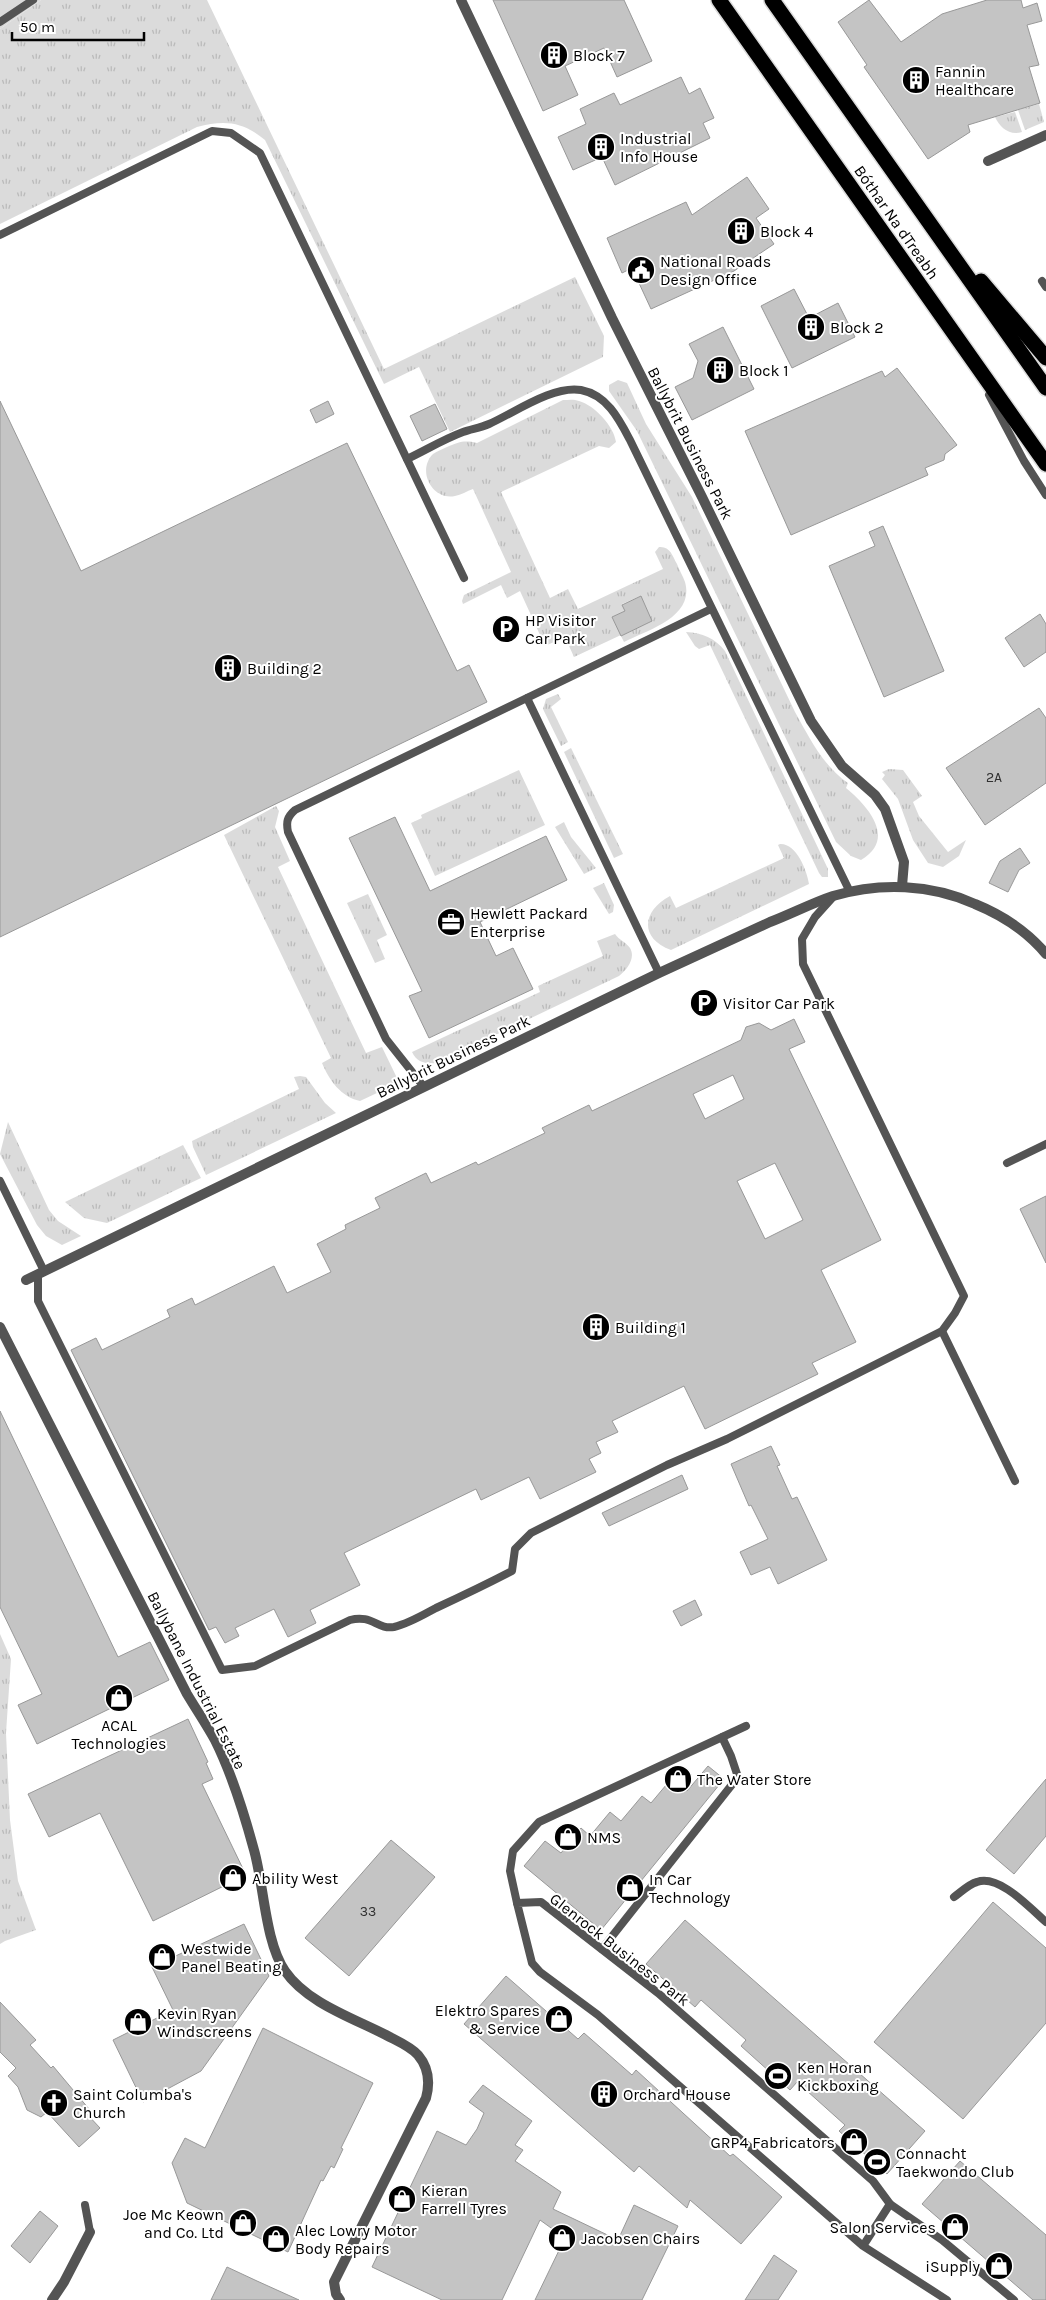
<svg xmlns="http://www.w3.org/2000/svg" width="1046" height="2300" font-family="Karla,sans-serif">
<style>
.grass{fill:url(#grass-tufts)}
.pitch{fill:#dbdbdb}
.building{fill:#c4c4c4;stroke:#989898;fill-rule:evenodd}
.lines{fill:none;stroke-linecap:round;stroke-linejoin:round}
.highway-casing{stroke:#dbdbdb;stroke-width:18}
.lane{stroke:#545454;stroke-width:8}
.street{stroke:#545454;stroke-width:10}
.highway{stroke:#000;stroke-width:15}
.labels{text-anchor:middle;stroke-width:4;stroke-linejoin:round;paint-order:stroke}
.number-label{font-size:14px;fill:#313131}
.poi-label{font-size:16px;fill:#000;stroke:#fff;text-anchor:start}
.street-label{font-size:16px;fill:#000;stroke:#fff}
</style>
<defs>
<pattern id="grass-tufts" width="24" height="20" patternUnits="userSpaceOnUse" patternTransform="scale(1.25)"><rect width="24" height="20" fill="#dbdbdb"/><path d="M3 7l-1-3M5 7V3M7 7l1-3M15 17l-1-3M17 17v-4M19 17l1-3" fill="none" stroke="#bababa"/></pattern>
</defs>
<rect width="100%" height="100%" fill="#fff"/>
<!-- grass -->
<g class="grass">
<path d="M41 0H207L384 369 575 277 604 336 603 357 450 432 419 367 384 384 265 140C242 121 224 120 197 127L0 224V29Z"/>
<polygon points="1039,104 1044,122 1025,130 1018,110"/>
<path d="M1015 112 1022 132C1010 136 1000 128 995 117Z"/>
<path d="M618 380 627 383 646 424 692 497 795 712C809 737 823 766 848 783L846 788C868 806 897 839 861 860L851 856 836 842 637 431 609 391V385Z"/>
<path d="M563 400C568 400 574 399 579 401 594 405 614 426 616 442L609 448 599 446 501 492 550 598 568 589 578 609 663 569 655 552 659 547C670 546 672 555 677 564 679 570 683 576 685 582 695 617 647 630 624 642L621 636 652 621 641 596 622 604 625 611 612 617 621 635 574 657 565 637 545 646 520 591 507 598 501 585 463 604 462 601 464 595 511 572 473 489C467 491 461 495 455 496 433 501 416 471 433 454 437 451 443 449 447 447 459 442 464 440 477 443Z"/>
<path d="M686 632C702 633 715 638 725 651L828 869V877H822L819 873 710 645 699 649 695 646Z"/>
<polygon points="558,694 561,699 551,707 568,742 561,746 543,709 546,699"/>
<polygon points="571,748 623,854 614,858 564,752"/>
<polygon points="889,769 903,770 922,796 913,802 919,816 948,852 966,840 959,856 943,867 928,863 913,840 898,799 882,779 885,775 882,772"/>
<polygon points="519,770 545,825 435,876 411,823 422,818 421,815"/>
<path d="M276 806 279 811 275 827 290 861 278 867 366 1053 382 1047 397 1078 396 1084 360 1101C341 1097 329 1080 322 1063L331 1058 224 835Z"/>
<polygon points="564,822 571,837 596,868 584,874 555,827"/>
<path d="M780 844C796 843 807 870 809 884L671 950C639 938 642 911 670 896L676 908 784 858 778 845Z"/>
<polygon points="604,883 614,905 613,912 609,914 593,888"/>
<polygon points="368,894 387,935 377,940 385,959 375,963 347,903"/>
<path d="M615 934C619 940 626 942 630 948 636 958 627 970 619 976L437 1063C426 1064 417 1063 412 1052L540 992 538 986 603 956 597 941Z"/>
<polygon points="300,1076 306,1077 325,1103 336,1113 206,1175 193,1147 192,1141 299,1089 294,1077"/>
<polygon points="8,1122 49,1210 58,1221 81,1236 62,1245 46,1236 37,1225 0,1154"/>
<polygon points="183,1145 201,1178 107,1223 84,1218 65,1202"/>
<polygon points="0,1634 11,1659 6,1733 10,1820 18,1881 36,1930 5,1941 0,1944"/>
</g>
<!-- pitch -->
<polygon class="pitch" points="0,0 41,0 0,29"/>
<!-- building -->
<g class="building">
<polygon points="493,0 624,0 652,61 617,77 604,48 565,66 578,95 543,111"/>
<polygon points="869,0 901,42 942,14 987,0 1021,0 1023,8 1037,3 1042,21 1027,25 1039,65 1029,67 1040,103 968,125 970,132 928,159 864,67 867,65 838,22"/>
<polygon points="681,77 689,94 700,88 714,118 703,123 710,138 615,185 602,157 573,170 558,137 586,124 580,109 614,93 620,105"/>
<polygon points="747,177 769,209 756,218 774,244 734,271 651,309 632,268 622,273 607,238 686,202 692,215"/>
<polygon points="794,289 809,318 838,303 855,337 792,368 761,306"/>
<polygon points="723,327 754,389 692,420 675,387 693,378 698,361 689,344"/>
<polygon points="897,368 957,445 945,454 944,460 925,468 928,475 791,535 745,431 882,371 885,377"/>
<polygon points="0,401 81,571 347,443 457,671 469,665 487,702 0,937"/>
<polygon points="328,401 334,414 316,423 310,410"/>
<polygon points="435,404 447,429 422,441 410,416"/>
<polygon points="883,526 944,671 884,697 829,566 875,546 869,532"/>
<polygon points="641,596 652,621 621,636 612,617 625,611 622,605"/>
<polygon points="1040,614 1046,624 1046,652 1024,667 1005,638"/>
<polygon points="1039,708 1046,718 1046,783 985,825 946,768"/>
<polygon points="395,817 430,891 546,836 567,880 480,922 496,956 513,948 533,989 429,1038 409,996 422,991 349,838"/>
<polygon points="1020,848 1030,863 1019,870 1008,892 989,883 1000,861"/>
<path d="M794 1019 805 1042 789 1049 881 1240 821 1270 856 1342 812 1363 818 1374 705 1429 684 1386 612 1421 618 1432 596 1442 601 1453 589 1459 596 1472 540 1499 529 1477 481 1500 476 1489 344 1553 360 1585 310 1610 316 1623 288 1637 274 1609 235 1628 239 1636 225 1643 216 1627 209 1630 71 1350 96 1338 102 1350 170 1317 167 1310 192 1298 195 1305 274 1266 287 1293 331 1272 317 1244 346 1229 345 1225 380 1208 375 1198 426 1173 431 1183 476 1162 478 1165 545 1133 542 1128 589 1105 592 1111 741 1040 746 1027 759 1023 771 1030ZM733 1075 744 1099 705 1119 693 1094ZM775 1163 803 1220 765 1239 737 1181Z"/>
<polygon points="1046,1196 1046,1263 1020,1209"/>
<polygon points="0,1411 118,1657 150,1642 169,1680 37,1744 18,1705 42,1694 0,1607"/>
<polygon points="771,1446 780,1465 777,1466 792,1499 797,1497 827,1560 778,1584 770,1567 751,1575 740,1552 768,1539 751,1505 749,1506 731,1464"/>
<polygon points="682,1475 688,1489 609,1526 602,1513"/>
<polygon points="695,1600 702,1615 681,1626 673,1611"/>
<polygon points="188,1719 208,1762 206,1763 213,1779 202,1784 246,1875 153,1921 100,1813 49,1837 28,1794"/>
<polygon points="708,1766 724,1779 601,1930 524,1866 545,1841 561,1853 581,1828 590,1836 610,1812 621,1821 642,1796 651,1803 672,1778 687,1791"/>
<polygon points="1046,1779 1046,1836 1014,1874 986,1850"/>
<polygon points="391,1840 435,1877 349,1976 305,1938"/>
<polygon points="993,1902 1046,1948 1046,2023 963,2119 874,2042"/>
<polygon points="685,1920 925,2131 887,2174 839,2131 845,2125 797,2082 790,2090 741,2046 746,2040 701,2000 695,2007 646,1964"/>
<polygon points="244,1924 269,1976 201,2071 143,2102 113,2040 173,2010 152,1967"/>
<polygon points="506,1976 578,2039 584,2033 632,2075 636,2070 730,2156 733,2154 782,2197 741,2244 690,2200 687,2208 639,2166 634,2172 464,2024"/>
<polygon points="0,2002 36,2040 30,2045 51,2068 53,2066 89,2109 86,2113 100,2128 79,2147 47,2112 41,2117 27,2110 18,2087 8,2076 16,2068 0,2052"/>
<polygon points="263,2028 373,2083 341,2148 343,2149 334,2168 331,2166 323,2181 321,2180 288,2252 187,2203 172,2163 185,2138 205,2148"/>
<polygon points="483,2085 532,2121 515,2145 523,2150 515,2161 561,2192 553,2209 618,2240 634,2205 678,2226 642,2300 535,2300 565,2238 540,2220 502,2300 442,2300 372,2267 437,2131 466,2145 477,2129 484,2113 469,2102"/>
<polygon points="960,2161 1046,2235 1046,2300 1033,2300 922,2204"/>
<polygon points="40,2211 58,2226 30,2263 11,2246"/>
<polygon points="774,2255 797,2271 778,2300 745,2300"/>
<polygon points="227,2267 257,2281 299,2300 211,2300"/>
</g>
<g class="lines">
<defs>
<g id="highway">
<polyline points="719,0 1046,464"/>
<polyline points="772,0 1046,388"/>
<polyline points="981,281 1046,358"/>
</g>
</defs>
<!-- highway casing -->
<use href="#highway" class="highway-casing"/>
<!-- lane -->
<g class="lane">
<polyline points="0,22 33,0"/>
<polyline points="0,235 212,131 231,133 260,153 464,578"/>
<polyline points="1042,281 1046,287"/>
<polyline points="989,395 1024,461 1046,495"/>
<path d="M407 459C426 450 444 439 463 432 471 429 480 428 489 424 514 413 553 385 581 390 607 395 619 419 630 440L850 892"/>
<polyline points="527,698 659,973"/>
<path d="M424 1087 386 1039 288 832C286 822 287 817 295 810L711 609"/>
<polyline points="1007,1163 1046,1144"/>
<polyline points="0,1181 44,1271"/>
<path d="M38 1275V1301L222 1670 255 1666 350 1620C372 1614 377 1630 394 1627 408 1624 423 1615 436 1608 462 1596 487 1584 512 1571L515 1549 531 1533 667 1465 727 1439 942 1331 955 1313 964 1296 803 964 802 939 815 917 833 897"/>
<polyline points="942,1331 1015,1481"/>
<path d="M954 1897C961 1892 969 1884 977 1882 999 1874 1030 1908 1046 1922"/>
<polyline points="517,1903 510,1871 513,1851 539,1822 746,1726"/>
<polyline points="602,1949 738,1777 731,1756 722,1737"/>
<polyline points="890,2204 942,2240 1014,2300"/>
<polyline points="85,2205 90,2232"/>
<polyline points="863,2246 890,2204 873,2181 658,1993 541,1902 517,1903 532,1963 540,1972 598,2015 863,2246 947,2300"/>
</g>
<!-- street -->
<g class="street">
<polyline points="461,0 612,318 702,497 811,721 842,766 875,795 885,809 904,862 902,886"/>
<polyline points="988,161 1046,135"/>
<path d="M26 1280 659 973C696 956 733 939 770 922 791 914 812 903 833 896 880 882 931 884 975 904 1002 915 1027 931 1046 954"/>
<path d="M0 1327 187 1694C196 1709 206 1724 215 1740 232 1774 244 1813 254 1850 264 1885 265 1942 285 1971 307 2003 353 2018 386 2035 397 2041 410 2046 418 2055 429 2068 430 2083 426 2098L334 2282 336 2294 340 2300"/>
<polyline points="52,2300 64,2282 90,2232"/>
</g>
<!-- highway -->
<use href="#highway" class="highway"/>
</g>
<!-- icons -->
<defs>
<symbol id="building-disc" viewBox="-11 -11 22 22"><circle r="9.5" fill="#000" stroke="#fff"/><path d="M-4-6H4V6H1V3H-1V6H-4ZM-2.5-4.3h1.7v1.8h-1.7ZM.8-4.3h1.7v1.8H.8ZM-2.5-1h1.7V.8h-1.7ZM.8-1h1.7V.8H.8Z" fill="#fff"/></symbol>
<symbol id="civic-disc" viewBox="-11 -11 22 22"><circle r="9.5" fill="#000" stroke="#fff"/><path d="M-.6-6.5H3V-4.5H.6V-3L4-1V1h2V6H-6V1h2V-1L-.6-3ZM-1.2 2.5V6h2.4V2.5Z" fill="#fff"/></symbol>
<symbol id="parking-disc" viewBox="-11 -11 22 22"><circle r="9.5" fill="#000" stroke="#fff"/><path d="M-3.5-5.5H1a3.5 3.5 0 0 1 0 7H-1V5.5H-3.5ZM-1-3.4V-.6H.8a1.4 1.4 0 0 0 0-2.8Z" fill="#fff"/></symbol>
<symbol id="office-disc" viewBox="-11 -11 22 22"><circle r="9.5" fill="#000" stroke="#fff"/><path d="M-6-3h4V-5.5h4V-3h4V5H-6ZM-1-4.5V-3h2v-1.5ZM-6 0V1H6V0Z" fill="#fff"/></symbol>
<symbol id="shop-disc" viewBox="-11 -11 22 22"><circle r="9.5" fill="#000" stroke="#fff"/><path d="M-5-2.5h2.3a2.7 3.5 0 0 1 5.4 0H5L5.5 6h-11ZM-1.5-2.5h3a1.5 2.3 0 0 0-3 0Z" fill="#fff"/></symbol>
<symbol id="stadium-disc" viewBox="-11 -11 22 22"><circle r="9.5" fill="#000" stroke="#fff"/><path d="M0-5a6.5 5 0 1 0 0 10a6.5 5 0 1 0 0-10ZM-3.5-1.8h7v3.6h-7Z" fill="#fff"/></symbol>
<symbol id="church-disc" viewBox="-11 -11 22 22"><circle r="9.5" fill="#000" stroke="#fff"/><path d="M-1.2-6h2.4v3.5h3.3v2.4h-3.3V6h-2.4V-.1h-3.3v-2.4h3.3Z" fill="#fff"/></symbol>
</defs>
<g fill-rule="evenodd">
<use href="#building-disc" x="538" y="39" width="32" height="32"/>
<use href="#building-disc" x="900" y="64" width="32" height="32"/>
<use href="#building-disc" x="585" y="131" width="32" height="32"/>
<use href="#building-disc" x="725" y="215" width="32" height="32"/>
<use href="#civic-disc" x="625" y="254" width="32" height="32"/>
<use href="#building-disc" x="795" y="311" width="32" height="32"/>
<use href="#building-disc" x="704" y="354" width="32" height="32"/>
<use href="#parking-disc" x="490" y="613" width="32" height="32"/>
<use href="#building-disc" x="212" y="652" width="32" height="32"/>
<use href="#office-disc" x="435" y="906" width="32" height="32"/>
<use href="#parking-disc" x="688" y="987" width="32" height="32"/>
<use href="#building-disc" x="580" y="1311" width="32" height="32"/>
<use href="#shop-disc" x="103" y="1682" width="32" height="32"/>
<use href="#shop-disc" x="662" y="1763" width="32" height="32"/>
<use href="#shop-disc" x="552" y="1821" width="32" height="32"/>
<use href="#shop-disc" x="217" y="1862" width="32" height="32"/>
<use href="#shop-disc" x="614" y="1872" width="32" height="32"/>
<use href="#shop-disc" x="146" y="1941" width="32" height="32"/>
<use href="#shop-disc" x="543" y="2003" width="32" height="32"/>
<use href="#shop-disc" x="122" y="2006" width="32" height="32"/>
<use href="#stadium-disc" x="762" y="2060" width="32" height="32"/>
<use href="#building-disc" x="588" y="2078" width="32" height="32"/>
<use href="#church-disc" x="38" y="2087" width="32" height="32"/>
<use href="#shop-disc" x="838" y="2126" width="32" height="32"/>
<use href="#stadium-disc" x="861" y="2146" width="32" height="32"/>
<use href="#shop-disc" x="386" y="2183" width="32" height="32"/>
<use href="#shop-disc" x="227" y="2207" width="32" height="32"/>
<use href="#shop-disc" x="939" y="2211" width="32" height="32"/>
<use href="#shop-disc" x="546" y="2222" width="32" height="32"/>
<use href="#shop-disc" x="260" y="2223" width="32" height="32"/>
<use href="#shop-disc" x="983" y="2250" width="32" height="32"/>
</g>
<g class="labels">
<!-- number labels -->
<g class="number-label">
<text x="994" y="782">2A</text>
<text x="368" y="1916">33</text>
</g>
<!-- poi labels -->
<g class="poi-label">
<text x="573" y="61">Block 7</text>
<text x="935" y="77">Fannin<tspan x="935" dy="18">Healthcare</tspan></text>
<text x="620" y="144">Industrial<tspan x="620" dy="18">Info House</tspan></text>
<text x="760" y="237">Block 4</text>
<text x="660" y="267">National Roads<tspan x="660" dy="18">Design Office</tspan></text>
<text x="830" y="333">Block 2</text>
<text x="739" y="376">Block 1</text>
<text x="525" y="626">HP Visitor<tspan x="525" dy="18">Car Park</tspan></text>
<text x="247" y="674">Building 2</text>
<text x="470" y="919">Hewlett Packard<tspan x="470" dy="18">Enterprise</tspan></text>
<text x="723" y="1009">Visitor Car Park</text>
<text x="615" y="1333">Building 1</text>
<text x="119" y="1731" text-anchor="middle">ACAL<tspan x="119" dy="18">Technologies</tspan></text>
<text x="697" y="1785">The Water Store</text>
<text x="587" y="1843">NMS</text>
<text x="252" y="1884">Ability West</text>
<text x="649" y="1885">In Car<tspan x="649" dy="18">Technology</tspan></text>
<text x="181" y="1954">Westwide<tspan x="181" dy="18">Panel Beating</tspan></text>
<text x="540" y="2016" text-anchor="end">Elektro Spares<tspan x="540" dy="18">&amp; Service</tspan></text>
<text x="157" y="2019">Kevin Ryan<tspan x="157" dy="18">Windscreens</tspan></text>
<text x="797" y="2073">Ken Horan<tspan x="797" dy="18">Kickboxing</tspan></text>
<text x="73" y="2100">Saint Columba's<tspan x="73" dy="18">Church</tspan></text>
<text x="623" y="2100">Orchard House</text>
<text x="835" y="2148" text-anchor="end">GRP4 Fabricators</text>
<text x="896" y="2159">Connacht<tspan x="896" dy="18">Taekwondo Club</tspan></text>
<text x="421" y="2196">Kieran<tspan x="421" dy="18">Farrell Tyres</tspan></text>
<text x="224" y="2220" text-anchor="end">Joe Mc Keown<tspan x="224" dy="18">and Co. Ltd</tspan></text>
<text x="936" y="2233" text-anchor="end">Salon Services</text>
<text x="295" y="2236">Alec Lowry Motor<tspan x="295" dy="18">Body Repairs</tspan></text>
<text x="581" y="2244">Jacobsen Chairs</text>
<text x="980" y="2272" text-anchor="end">iSupply</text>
</g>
<!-- street labels -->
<g class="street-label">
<text transform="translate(897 222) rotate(55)" y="6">Bóthar Na dTreabh</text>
<text transform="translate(691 443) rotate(63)" y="6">Ballybrit Business Park</text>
<text transform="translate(453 1056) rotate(-26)" y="6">Ballybrit Business Park</text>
<text transform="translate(197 1680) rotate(63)" y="6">Ballybane Industrial Estate</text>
<text transform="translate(620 1949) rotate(38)" y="6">Glenrock Business Park</text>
</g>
</g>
<!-- scale -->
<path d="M12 32v8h132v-8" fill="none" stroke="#000000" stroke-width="2.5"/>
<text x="20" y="32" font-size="15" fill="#000000" stroke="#ffffff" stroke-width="4" paint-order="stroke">50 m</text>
</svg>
